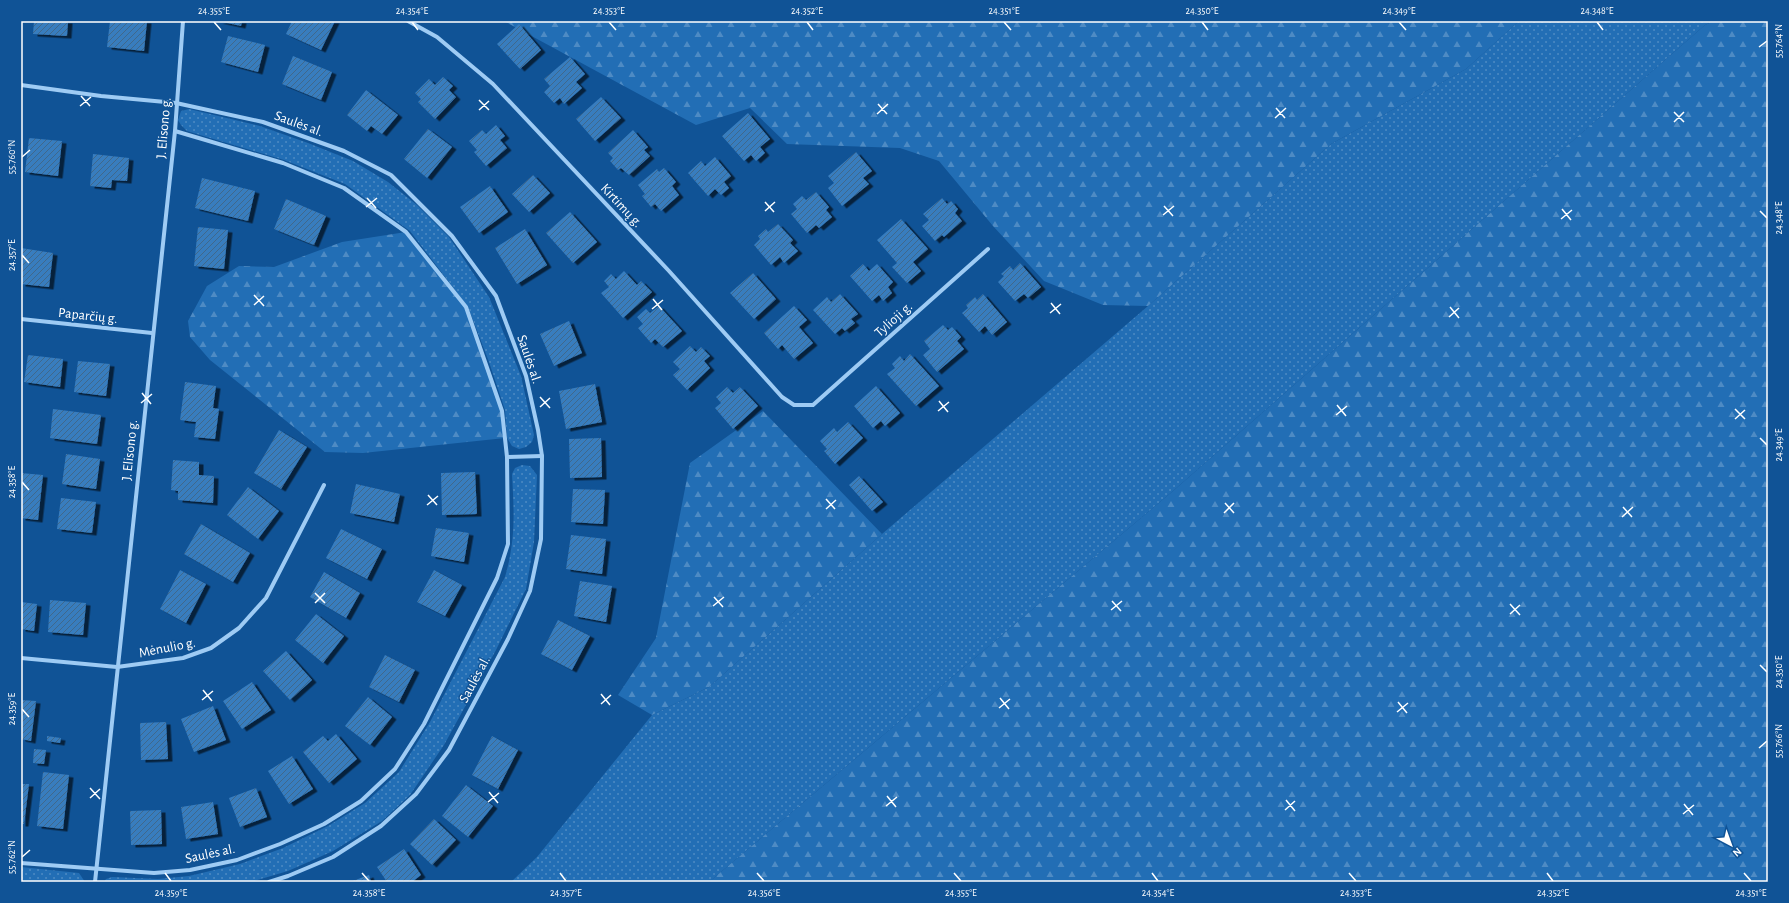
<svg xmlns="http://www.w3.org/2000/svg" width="1789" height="903" font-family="'Alegreya Sans',sans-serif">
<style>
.grass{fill:url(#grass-dots)}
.forest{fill:url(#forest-firs)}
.building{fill:url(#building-hatch);filter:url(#shadow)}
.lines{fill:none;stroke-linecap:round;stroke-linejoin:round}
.street{stroke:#9ecbf4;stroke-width:4}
.ticks{fill:none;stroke:#fff;stroke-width:1.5}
.labels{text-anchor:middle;stroke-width:3;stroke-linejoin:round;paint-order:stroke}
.street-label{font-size:14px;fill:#fff;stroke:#105396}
.neatline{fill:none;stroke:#fff;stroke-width:1.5}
.ticks-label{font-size:10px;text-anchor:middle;fill:#fff}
</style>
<defs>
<pattern id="grass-dots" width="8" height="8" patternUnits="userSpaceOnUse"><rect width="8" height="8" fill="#226eb5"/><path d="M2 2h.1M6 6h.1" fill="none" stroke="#4e8bc4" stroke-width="1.8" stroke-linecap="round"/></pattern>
<pattern id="forest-firs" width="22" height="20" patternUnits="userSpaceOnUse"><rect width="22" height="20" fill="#226eb5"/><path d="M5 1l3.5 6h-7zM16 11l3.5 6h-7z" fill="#4e8bc4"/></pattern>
<pattern id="building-hatch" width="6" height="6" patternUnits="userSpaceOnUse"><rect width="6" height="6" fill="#387dbe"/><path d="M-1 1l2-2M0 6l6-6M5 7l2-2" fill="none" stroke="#41678b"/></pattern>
<filter id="shadow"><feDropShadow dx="4.5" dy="2.5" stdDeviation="0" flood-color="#0009"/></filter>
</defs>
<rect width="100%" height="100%" fill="#105396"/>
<!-- grass -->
<g class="grass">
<polygon points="1519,21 1714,21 1705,25 1173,491 709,882 511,882 537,857 652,715 709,687 882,534 1148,306 1331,144 1466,69"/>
<polygon points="189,109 260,126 308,143 353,161 388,182 417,205 449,237 489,297 521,376 534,435 532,442 526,447 519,449 512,446 507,438 505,410 489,362 468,307 410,231 345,184 284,160 187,131 181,125 178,120 181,111"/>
<path d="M522 465 530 466 537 475 534 542 526 589 496 650 444 745 410 795 382 821 333 851 288 871 251 882H104L106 879 112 877 158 879 189 876 240 864 283 848 328 826 365 803 399 772 430 722 505 577C516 539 514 512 512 474L515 468Z"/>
<polygon points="21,867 79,873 85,882 21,882"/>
</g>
<!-- forest -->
<g class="forest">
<polygon points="504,21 1519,21 1466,69 1331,144 1148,306 1103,305 1044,281 993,226 939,161 900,148 787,144 750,108 696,125"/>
<polygon points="1714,21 1768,21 1768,882 709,882 1173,491 1705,25"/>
<polygon points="406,232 466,307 502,411 505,438 363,453 325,452 210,360 190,337 188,321 207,286 239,266 274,267 342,242"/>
<polygon points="763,411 882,534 709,687 652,715 618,695 656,638 690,463"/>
</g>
<!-- building -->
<g class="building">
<polygon points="34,21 68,21 67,36 33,34"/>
<polygon points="110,21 147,21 144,51 107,47"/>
<polygon points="218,21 242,21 241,26"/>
<polygon points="292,21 335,21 321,50 286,34"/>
<polygon points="519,24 541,50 520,69 497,44"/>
<polygon points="228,36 265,45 258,72 221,62"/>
<polygon points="293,56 332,72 321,100 282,84"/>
<polygon points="570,57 585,74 576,82 582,88 564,104 560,98 554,103 544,92 550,86 544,79"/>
<polygon points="443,77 453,86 449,90 456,97 435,119 418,102 421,99 415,93 429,79 435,85"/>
<polygon points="366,90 398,115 382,134 371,126 367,131 347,115"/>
<polygon points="601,97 621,118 595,141 576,119"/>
<polygon points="748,113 770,139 760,147 765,153 756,161 751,155 744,161 722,136"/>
<polygon points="496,125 505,136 500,140 507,148 486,166 474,152 477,150 469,141 482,130 486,134"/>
<polygon points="428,129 452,147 427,178 404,159"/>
<polygon points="633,130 648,147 644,150 650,156 629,175 621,168 618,170 610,161 613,158 608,153"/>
<polygon points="29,138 62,141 58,176 25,172"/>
<polygon points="856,152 872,171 863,178 869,184 842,206 828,188 834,183 828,176"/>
<polygon points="93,154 129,158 127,181 112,180 111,188 90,186"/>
<polygon points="715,157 731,176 724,182 729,188 721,195 715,189 708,196 688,173 701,161 705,166"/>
<polygon points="664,168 676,182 672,186 679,195 661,211 655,204 651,207 642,196 645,194 638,185 657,169 659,172"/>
<polygon points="533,175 550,193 529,212 512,194"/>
<polygon points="202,178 255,191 248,221 195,208"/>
<polygon points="490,186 508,212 479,233 460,207"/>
<polygon points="816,192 829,207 826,210 832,217 819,228 816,225 807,233 791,214 797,209 793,204 802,196 806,200"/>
<polygon points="942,198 947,204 951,201 958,209 955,213 962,221 944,237 942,235 935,241 922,226 929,220 923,214"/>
<polygon points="286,199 326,216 314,245 274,229"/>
<polygon points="570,212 597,242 573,263 546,233"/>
<polygon points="901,219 928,249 913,262 921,271 907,283 892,267 897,263 877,240"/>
<polygon points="778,224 793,240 790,243 798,251 784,263 780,257 771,265 754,245 760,239 758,236 766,229 768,232"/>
<polygon points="198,227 228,230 224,269 194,266"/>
<polygon points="525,229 547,265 517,284 495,248"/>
<polygon points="21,248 53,253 49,287 21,284"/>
<polygon points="1020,263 1041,287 1028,298 1024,294 1015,301 998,282 1004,276 1001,274 1010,266 1013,270"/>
<polygon points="863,264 869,271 877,264 893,282 888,287 892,293 883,301 879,295 872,301 850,276"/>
<polygon points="624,271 637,285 641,281 652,292 623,318 601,293 609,287 604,281 611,274 616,279"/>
<polygon points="753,273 776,299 754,319 730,293"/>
<polygon points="840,294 858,314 851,319 855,323 845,331 842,328 835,334 813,310 827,297 831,302"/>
<polygon points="983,294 1007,322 992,335 985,326 979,332 962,313 968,308 966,305 975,297 977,300"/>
<polygon points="659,306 682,331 663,347 655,339 651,343 638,328 643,324 637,317 646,309 650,313"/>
<polygon points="794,306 807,320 799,327 813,343 794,359 782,345 778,349 764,333"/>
<polygon points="569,321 582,353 554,366 540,334"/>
<polygon points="943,325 948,330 952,327 961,337 957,341 964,349 937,372 923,355 930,349 924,341"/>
<polygon points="690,346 696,352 701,347 710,356 704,361 710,368 687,390 673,375 680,369 673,362"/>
<polygon points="910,354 939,386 916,406 887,374 895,368 892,364 900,356 904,361"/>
<polygon points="28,355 63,359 60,387 24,382"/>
<polygon points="78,361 110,364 106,396 74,392"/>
<polygon points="185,382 216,386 213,408 219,409 215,439 194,437 196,422 180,420"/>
<polygon points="595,384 602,422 566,429 559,391"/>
<polygon points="876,386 900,413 885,426 881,421 873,428 854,406"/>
<polygon points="727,387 733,393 740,387 758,406 733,429 715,408 721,403 716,397"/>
<polygon points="53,409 101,415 97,444 50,438"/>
<polygon points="848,422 863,438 835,464 824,451 827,449 820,441 834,428 837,432"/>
<polygon points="279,430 307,447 281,489 254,473"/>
<polygon points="601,438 602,477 570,478 569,439"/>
<polygon points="66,454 100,459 96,489 62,484"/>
<polygon points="173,460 199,462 199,475 214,476 213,503 178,500 178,491 171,490"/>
<polygon points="475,472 477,514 442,515 441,473"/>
<polygon points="21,473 43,475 38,520 21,518"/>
<polygon points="859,476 883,502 872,511 849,485"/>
<polygon points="356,484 400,494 394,522 350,513"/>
<polygon points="248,487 279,511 258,539 227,515"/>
<polygon points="573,489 605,490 603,524 571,522"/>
<polygon points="61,498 96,502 92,533 57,529"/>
<polygon points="201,524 250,553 233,582 184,554"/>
<polygon points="436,528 469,533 464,562 431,556"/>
<polygon points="341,529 382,549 367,579 326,558"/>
<polygon points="571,535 606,539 602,574 566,569"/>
<polygon points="180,570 206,584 186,623 160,609"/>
<polygon points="434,570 462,585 445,616 417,602"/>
<polygon points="324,572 360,593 346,618 310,597"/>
<polygon points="580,581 612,586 606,622 574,616"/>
<polygon points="50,600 86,603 83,635 48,632"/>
<polygon points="21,602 37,604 34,631 21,629"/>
<polygon points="316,614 344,636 323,663 295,640"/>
<polygon points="558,620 590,636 572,670 541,654"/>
<polygon points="286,651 312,680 290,700 263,671"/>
<polygon points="385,655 415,670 399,702 369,687"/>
<polygon points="252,682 271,710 242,729 223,701"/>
<polygon points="368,697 392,717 370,745 345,726"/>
<polygon points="21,700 36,701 31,741 21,739"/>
<polygon points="213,706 226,740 194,752 181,719"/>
<polygon points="166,722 168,759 141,760 140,723"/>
<polygon points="336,734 357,759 329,783 303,752 323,736 328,741"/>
<polygon points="47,736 61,738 60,743 47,741"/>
<polygon points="492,736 518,750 498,789 472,775"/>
<polygon points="34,749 46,750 44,764 33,763"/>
<polygon points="292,756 313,789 289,804 268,771"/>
<polygon points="43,772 69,775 63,829 37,826"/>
<polygon points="21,784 29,784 24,824 21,824"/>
<polygon points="466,785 493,806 468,837 442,816"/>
<polygon points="256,788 267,817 240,827 229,798"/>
<polygon points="213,802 218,834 186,839 181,807"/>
<polygon points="161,810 162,844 131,845 130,811"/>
<polygon points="434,819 456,840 432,865 410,844"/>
<polygon points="404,849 421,875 412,882 387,882 377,867"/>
<polygon points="369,875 371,882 350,882"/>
</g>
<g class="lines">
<!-- street -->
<g class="street">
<polyline points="408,21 437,37 493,84 669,271 782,397 794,405 813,405 988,249"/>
<polyline points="21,85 101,96 176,103 263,122 344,151 391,175 452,236 496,296 526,376 538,430 542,456 541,539 530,591 508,639 449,750 416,794 381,826 333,857 288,876 269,882"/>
<polyline points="21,319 152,333"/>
<polyline points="507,457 542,456"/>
<polyline points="21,658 117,667 183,658 211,648 239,628 266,598 324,485"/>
<polyline points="21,863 154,873 190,870 237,860 280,844 324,824 361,801 395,769 424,724 497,578 508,544 507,457 502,411 466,307 406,232 344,188 283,163 175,131"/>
<polyline points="95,882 175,131 183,21"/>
</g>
</g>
<!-- ticks -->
<path class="ticks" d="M214 22 221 30M412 22 418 30M609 22 616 30M807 22 813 30M1004 22 1011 30M1202 22 1208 30M1399 22 1406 30M1597 22 1603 30M1759 47 1767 41M81 96 90 106M479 100 489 110M878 104 887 114M80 106 91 97M1276 108 1285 118M479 110 489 101M1674 112 1684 122M877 114 888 104M1275 118 1286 108M1674 122 1684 112M22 157 30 150M367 198 376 208M765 202 774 212M1164 206 1173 216M366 207 377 198M1562 209 1571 220M765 211 775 202M1760 211 1767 218M1163 215 1174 206M1561 219 1572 210M22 255 29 263M254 295 264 306M653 299 662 310M1051 303 1060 314M254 305 264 296M1450 307 1459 318M652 309 663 300M1050 313 1061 304M1449 317 1459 308M142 393 151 404M540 397 550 408M939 401 948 412M141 403 152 394M1337 405 1346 416M540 407 550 398M1735 409 1745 419M938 411 949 402M1336 415 1347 406M1735 419 1745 410M1760 438 1767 445M22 482 29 490M428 495 437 505M826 499 835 509M1225 503 1234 513M427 505 438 496M1623 507 1632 517M826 509 836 500M1224 513 1234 503M1622 517 1633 507M315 593 325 603M714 597 723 607M1112 601 1121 611M315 603 325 593M1510 604 1520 615M713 606 724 597M1111 610 1122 601M1510 614 1520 605M1760 665 1767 672M203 690 212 701M601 694 610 705M1000 698 1009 709M202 700 213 691M1398 702 1407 713M601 704 611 695M999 708 1010 699M22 709 29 717M1397 712 1408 703M1759 748 1767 741M90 788 100 799M489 792 498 803M887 796 896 807M90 798 100 789M1286 800 1295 811M488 802 499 793M1684 804 1693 815M886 806 897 797M1285 810 1295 801M1683 814 1694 805M22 857 30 850M165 873 171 881M362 873 369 881M560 873 566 881M757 873 764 881M954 873 961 881M1152 873 1158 881M1349 873 1356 881M1547 873 1553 881M1744 873 1751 881"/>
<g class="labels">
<!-- street labels -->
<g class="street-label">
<text transform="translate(299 123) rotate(20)" y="5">Saulės al.</text>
<text transform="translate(163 128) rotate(-85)" y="5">J. Elisono g.</text>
<text transform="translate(622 205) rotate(47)" y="5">Kirtimų g.</text>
<text transform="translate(88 315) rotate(6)" y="5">Paparčių g.</text>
<text transform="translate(893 319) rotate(-42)" y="5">Tylioji g.</text>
<text transform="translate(530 359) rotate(71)" y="5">Saulės al.</text>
<text transform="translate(129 450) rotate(-84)" y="5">J. Elisono g.</text>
<text transform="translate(167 647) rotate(-11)" y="5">Mėnulio g.</text>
<text transform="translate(474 679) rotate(-62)" y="5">Saulės al.</text>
<text transform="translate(210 853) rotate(-12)" y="5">Saulės al.</text>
</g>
</g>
<!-- border -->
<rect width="1789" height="903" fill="none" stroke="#105396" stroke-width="44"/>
<!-- north arrow -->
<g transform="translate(1731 845) rotate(139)" stroke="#105396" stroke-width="3" paint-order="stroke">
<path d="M0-3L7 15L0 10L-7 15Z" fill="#ffffff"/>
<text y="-6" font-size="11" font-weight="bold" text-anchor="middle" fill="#ffffff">N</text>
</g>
<rect x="22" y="22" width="1745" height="859" class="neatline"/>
<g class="ticks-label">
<text x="214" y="14">24.355°E</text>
<text x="412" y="14">24.354°E</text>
<text x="609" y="14">24.353°E</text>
<text x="807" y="14">24.352°E</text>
<text x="1004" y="14">24.351°E</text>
<text x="1202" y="14">24.350°E</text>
<text x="1399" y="14">24.349°E</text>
<text x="1597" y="14">24.348°E</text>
<text transform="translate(1778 41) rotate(-90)" y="4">55.764°N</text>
<text transform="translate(11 157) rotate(-90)" y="4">55.760°N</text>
<text transform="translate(1778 218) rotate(-90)" y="4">24.348°E</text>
<text transform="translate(11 255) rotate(-90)" y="4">24.357°E</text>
<text transform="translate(1778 445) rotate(-90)" y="4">24.349°E</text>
<text transform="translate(11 482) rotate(-90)" y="4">24.358°E</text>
<text transform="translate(1778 672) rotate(-90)" y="4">24.350°E</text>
<text transform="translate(11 709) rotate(-90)" y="4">24.359°E</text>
<text transform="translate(1778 741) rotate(-90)" y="4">55.766°N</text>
<text transform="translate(11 857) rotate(-90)" y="4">55.762°N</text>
<text x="171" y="896">24.359°E</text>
<text x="369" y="896">24.358°E</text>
<text x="566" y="896">24.357°E</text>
<text x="764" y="896">24.356°E</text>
<text x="961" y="896">24.355°E</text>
<text x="1158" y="896">24.354°E</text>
<text x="1356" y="896">24.353°E</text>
<text x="1553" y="896">24.352°E</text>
<text x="1751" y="896">24.351°E</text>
</g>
</svg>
